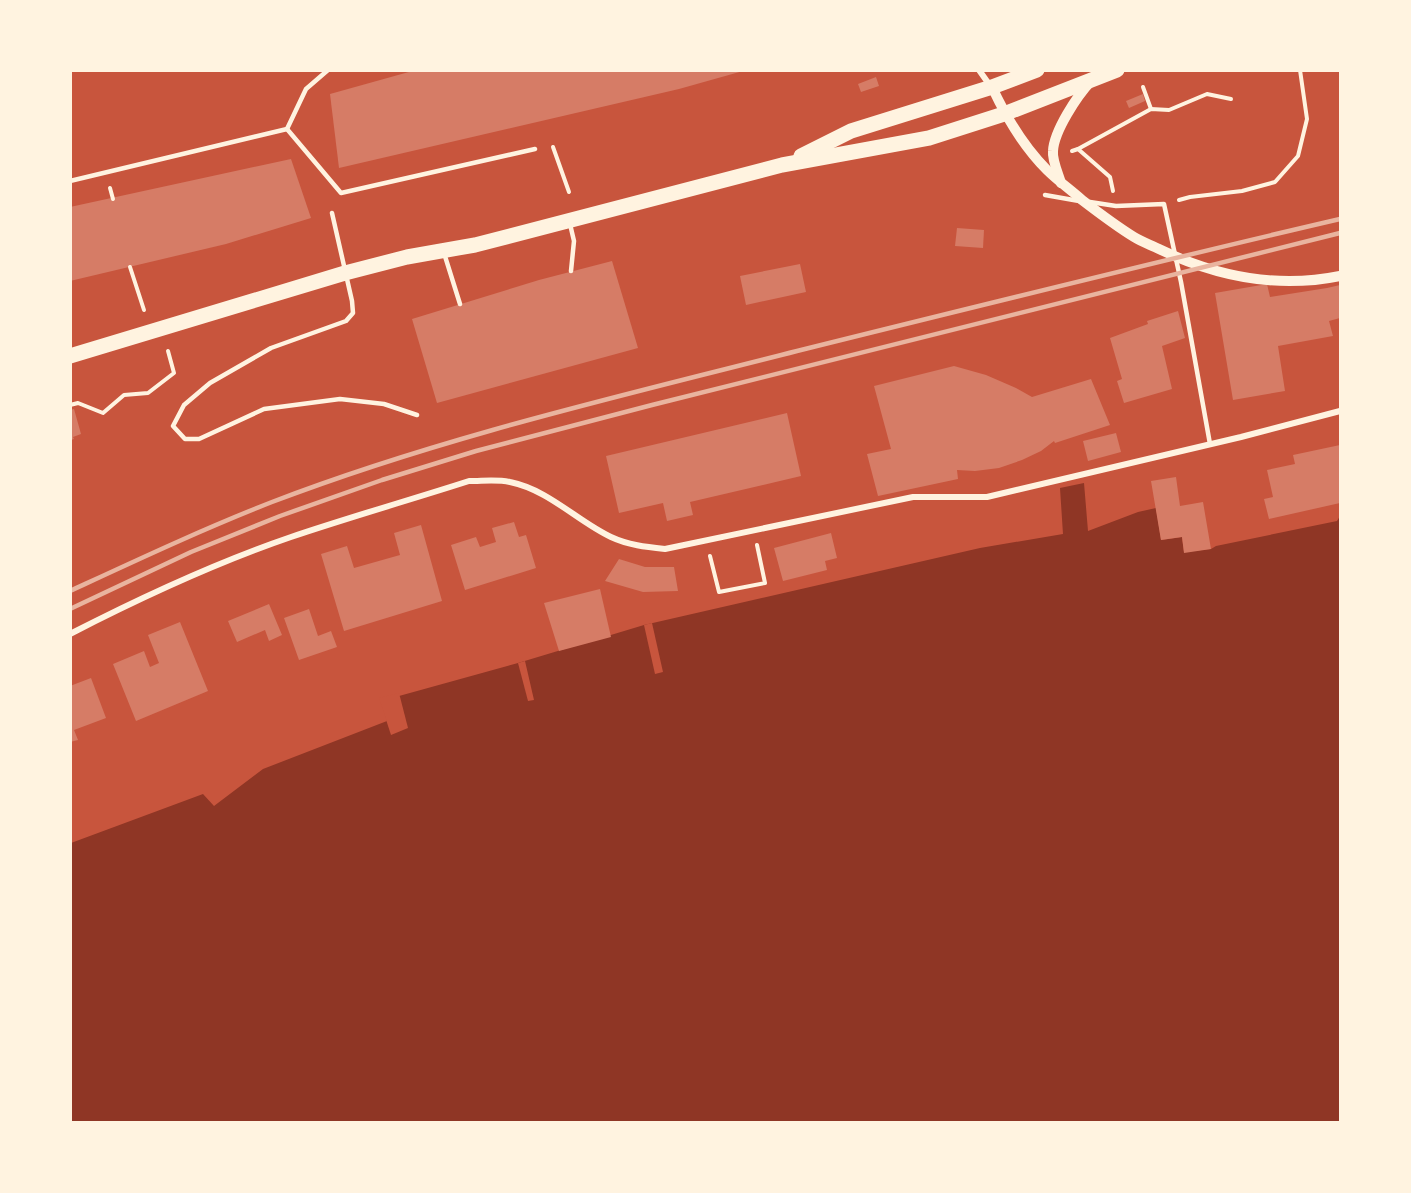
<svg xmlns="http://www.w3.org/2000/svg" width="1411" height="1193" font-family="'DejaVu Sans',sans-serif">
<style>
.water{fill:#8f3625}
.pier{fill:#c8553d}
.building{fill:#d67c66}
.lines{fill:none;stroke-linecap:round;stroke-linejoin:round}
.path{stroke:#fff3e0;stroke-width:4}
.service{stroke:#fff3e0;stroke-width:4.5}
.minor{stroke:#fff3e0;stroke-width:6}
.tertiary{stroke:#fff3e0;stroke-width:10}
.primary{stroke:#fff3e0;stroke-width:15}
.rail{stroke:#e9b49f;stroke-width:4.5}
</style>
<rect width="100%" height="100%" fill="#c8553d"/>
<!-- water -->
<polygon class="water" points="1084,483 1088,531 1138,512 1156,508 1161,540 1182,537 1184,552 1211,549 1216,546 1337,521 1340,516 1340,1122 71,1122 71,843 203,794 214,806 263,769 387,721 381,701 518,663 644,625 980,548 1063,534 1060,488"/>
<!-- pier -->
<g class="pier">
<polygon points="652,623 663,672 655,674 644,625"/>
<polygon points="525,661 534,700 528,701 518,663"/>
<polygon points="399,693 408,728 391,735 379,698"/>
</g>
<!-- building -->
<g class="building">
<polygon points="416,70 743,70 743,71 679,89 339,168 330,94"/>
<polygon points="876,77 879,86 861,92 858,84"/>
<polygon points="1143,94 1145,101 1129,108 1126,101"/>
<polygon points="291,159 311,218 226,244 70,281 70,207"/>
<polygon points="957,228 984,230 983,248 955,246"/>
<polygon points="612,261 638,348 437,403 412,319 539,280"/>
<polygon points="800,264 806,292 746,305 740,276"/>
<polygon points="1267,284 1270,297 1327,288 1340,285 1340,318 1329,321 1333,336 1278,346 1285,391 1233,400 1215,293"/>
<polygon points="1178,311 1185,338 1162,346 1172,389 1124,403 1117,381 1122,379 1110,338 1148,324 1147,321"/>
<polygon points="954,366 986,375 1016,388 1032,397 1091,379 1110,425 1055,443 1054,441 1041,451 1022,460 999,468 975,471 957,470 958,479 878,496 867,454 891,449 874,386"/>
<polygon points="74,409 81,434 73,437 74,439 71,440 70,410"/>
<polygon points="787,413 801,476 690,502 693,515 667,521 663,503 619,513 606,456"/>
<polygon points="1116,433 1121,452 1088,461 1083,441"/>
<polygon points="1340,445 1340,503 1269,519 1264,499 1273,497 1267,470 1295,464 1293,455"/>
<polygon points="1176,477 1180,506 1203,502 1211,549 1184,553 1182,537 1161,540 1151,481"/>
<polygon points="514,522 519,537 526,535 536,568 465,590 451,545 476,537 480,547 496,542 492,528"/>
<polygon points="421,525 442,601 344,631 321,554 347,546 354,568 400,555 394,533"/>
<polygon points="831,533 837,558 825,561 827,570 783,581 774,548"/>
<polygon points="619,559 645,567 674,567 678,591 643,592 605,581"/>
<polygon points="600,589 611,637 559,651 544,603"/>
<polygon points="269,604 282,635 269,641 265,630 237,642 228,621"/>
<polygon points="309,609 318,636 331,631 337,647 299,660 284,618"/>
<polygon points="180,622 208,691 136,721 113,664 144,651 150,667 159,663 148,635"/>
<polygon points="91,678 106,718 74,730 78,740 70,742 70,686"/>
</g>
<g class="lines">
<!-- path -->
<g class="path">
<polyline points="1143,87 1151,109"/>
<polyline points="553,147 569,192"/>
<polyline points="1078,149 1110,177 1113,191"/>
<polyline points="1072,151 1078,149 1151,109 1169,110 1207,94 1231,99"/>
<polyline points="110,188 113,199"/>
<polyline points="1179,200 1190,197 1242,191 1275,182 1298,156 1307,119 1300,70"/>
<polyline points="130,267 144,310"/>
<polyline points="70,405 78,403 103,413 124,395 148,393 174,373 168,351"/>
<polyline points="710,556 719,592 765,583 757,545"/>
</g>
<!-- service -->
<g class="service">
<polyline points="287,129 306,89 328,70"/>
<polyline points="70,181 287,129 341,193 535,149"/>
<polyline points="1045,195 1079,201"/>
<polyline points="1090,202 1116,206 1164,204 1181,282 1210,444"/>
<polyline points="332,213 352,301 353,313 346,321 271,348 210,383 184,405 173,426 185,439 199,439 264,409 340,399 384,404 417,415"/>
<polyline points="570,224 574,241 571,271"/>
<polyline points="444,253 460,304"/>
</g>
<!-- minor -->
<g class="minor">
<polyline points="979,70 991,87"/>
<path d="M70 634C142 597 215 563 291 537 350 517 410 500 469 481 483 481 497 479 510 482 549 490 577 521 611 537 628 545 646 547 665 549L913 497H987L1241 437 1340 411"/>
</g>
<!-- tertiary -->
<g class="tertiary">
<path d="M992 87C1006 117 1024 147 1047 170 1058 181 1071 190 1082 200 1099 213 1116 226 1134 237 1142 242 1151 245 1159 249 1217 277 1276 289 1340 276"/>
<path d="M1061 183C1058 173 1052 160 1053 151 1054 131 1077 96 1091 81"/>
</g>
<!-- primary -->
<g class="primary">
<polyline points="801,156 851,131 992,87 1037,70"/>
<polyline points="70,356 345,273 407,257 475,245 782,165 929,138 1004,114 1117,70"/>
</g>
<!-- rail -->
<g class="rail">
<path d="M70 591C137 560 203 529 272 502 442 437 621 396 797 351 978 306 1159 261 1340 219"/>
<polyline points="70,609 191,552 280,516 382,480 476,451 652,405 1340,233"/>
</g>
</g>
<!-- border -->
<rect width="1411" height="1193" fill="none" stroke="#fff3e0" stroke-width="144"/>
</svg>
